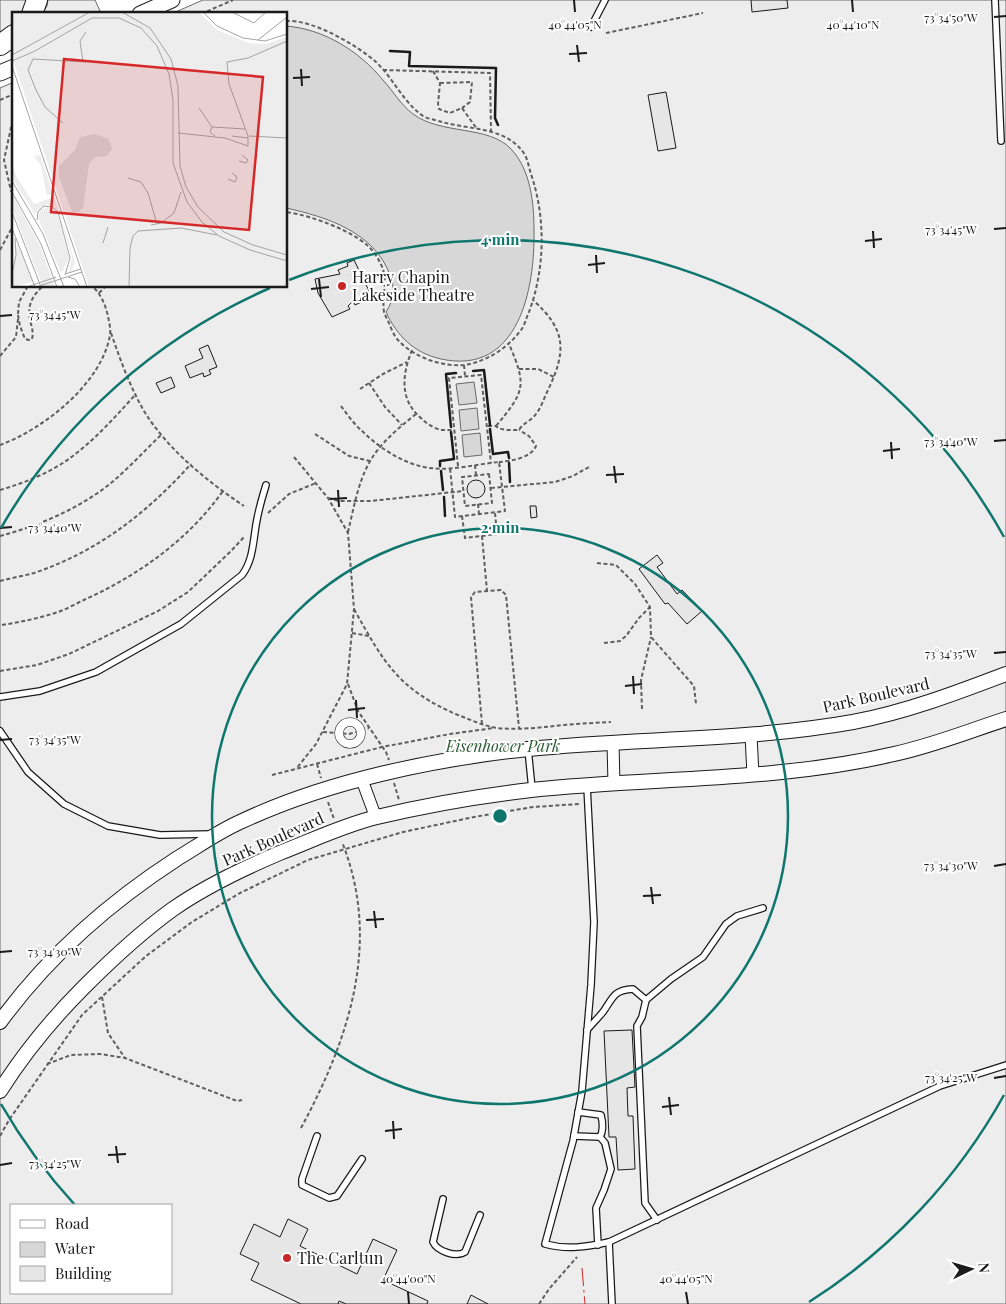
<svg xmlns="http://www.w3.org/2000/svg" width="1006" height="1304" font-family="'Playfair Display',serif">
<style>
.built{fill:#ededed;stroke:#6a6a6a;fill-rule:evenodd}
.water{fill:#d7d7d7;stroke:#6a6a6a}
.building{fill:#e6e6e6;stroke:#1a1a1a}
.lines{fill:none;stroke-linecap:round;stroke-linejoin:round}
.service-casing{stroke:#1a1a1a;stroke-width:8}
.pedestrian-casing{stroke:#1a1a1a;stroke-width:9}
.minor-casing{stroke:#1a1a1a;stroke-width:13}
.tertiary-casing{stroke:#1a1a1a;stroke-width:16}
.secondary-casing{stroke:#1a1a1a;stroke-width:17}
.motorway-casing{stroke:#1a1a1a;stroke-width:22}
.path{stroke:#5f5f5f;stroke-width:2;stroke-dasharray:4 2.5;stroke-linecap:butt}
.service{stroke:#fff;stroke-width:5.5}
.pedestrian{stroke:#fff;stroke-width:8}
.minor{stroke:#fff;stroke-width:11}
.tertiary{stroke:#fff;stroke-width:14}
.secondary{stroke:#fff;stroke-width:15}
.motorway{stroke:#fff;stroke-width:20}
.wall{stroke:#1a1a1a;stroke-width:2.5}
.power{stroke:#c62828;stroke-width:1;stroke-dasharray:18 4 2.5 4;stroke-linecap:butt}
.ticks{fill:none;stroke:#1a1a1a;stroke-width:2}
.ring{fill:none;stroke:#0f766e;stroke-width:2.5}
.poi-dot{fill:#c62828;stroke:#fff;stroke-width:2}
.labels{text-anchor:middle;stroke-width:4;stroke-linejoin:round;paint-order:stroke}
.poi-label{font-size:16px;fill:#1a1a1a;stroke:#fff;text-anchor:start}
.street-label{font-size:16px;fill:#1a1a1a;stroke:#fff}
.park-label{font-size:16px;font-style:italic;fill:#2b5a34;stroke:#fff}
.inset-road{fill:none;stroke:#a3a3a3;stroke-width:1}
.view{fill:#d62828;fill-opacity:0.15;stroke:#d62828;stroke-width:2.5}
.inset-edge{fill:none;stroke:#1a1a1a;stroke-width:2.5}
.ticks-label{font-size:12px;text-anchor:middle;fill:#1a1a1a;stroke:#fff;stroke-width:4;stroke-linejoin:round;paint-order:stroke}
.centre{fill:#0f766e;stroke:#fff;stroke-width:2.5}
.ring-label{font-size:15px;text-anchor:middle;font-weight:bold;fill:#0f766e;stroke:#fff;stroke-width:4;stroke-linejoin:round;paint-order:stroke}
</style>
<rect width="100%" height="100%" fill="#fff"/>
<!-- built -->
<g class="built">
<polygon points="0,0 32,0 25,14 14,14 14,27 0,39"/>
<polygon points="48,0 95,0 100,11 94,14 42,14 47,6"/>
<path d="M203 0H1006V1304H0V88L14 82V286H286V14H171ZM11 1205H171V1293H11Z"/>
</g>
<!-- water -->
<g class="water">
<path d="M286 26C324 29 359 51 383 80 393 91 401 105 413 114 441 135 489 125 511 149 531 170 534 204 534 231 535 288 519 376 441 359 414 353 397 336 386 312 394 300 395 287 390 275 374 232 327 217 286 208Z"/>
<polygon points="474,382 477,403 459,405 456,384"/>
<polygon points="477,408 479,429 461,431 459,410"/>
<polygon points="480,433 482,455 464,457 462,435"/>
</g>
<!-- building -->
<g class="building">
<polygon points="751,0 787,0 788,8 752,12"/>
<polygon points="666,92 676,148 658,151 648,95"/>
<polygon points="354,260 372,297 355,305 353,301 348,306 350,309 332,317 318,293 315,279 340,274 338,270 348,266 347,263"/>
<polygon points="208,345 217,367 209,370 211,374 204,377 203,373 190,378 185,366 203,358 199,349"/>
<polygon points="171,377 175,387 161,393 156,383"/>
<circle cx="476" cy="489" r="9"/>
<polygon points="530,506 536,506 537,517 531,518"/>
<polygon points="657,555 663,563 657,567 677,594 682,590 702,611 687,624 668,603 665,604 639,569"/>
<polygon points="632,1030 635,1087 627,1088 628,1116 633,1116 635,1169 618,1170 616,1137 609,1137 604,1031"/>
<polygon points="288,1219 308,1229 300,1246 357,1274 373,1239 397,1250 383,1280 428,1301 427,1304 346,1304 339,1301 338,1304 301,1304 251,1280 259,1263 240,1254 254,1224 280,1237"/>
<polygon points="471,1295 488,1304 467,1304"/>
</g>
<g class="lines">
<defs>
<g id="service">
<polyline points="995,0 1001,141"/>
<polyline points="591,27 605,0"/>
<path d="M0 697 40 691 96 672 181 624 242 575C253 560 253 543 256 525 258 512 262 498 266 485"/>
<polyline points="0,731 28,772 64,804 108,826 160,835 211,834"/>
<polyline points="528,749 532,789"/>
<path d="M587 786 594 922 591 985 582 1091 573 1141 545 1244C567 1250 586 1247 609 1242L940 1086 1006 1065"/>
<polyline points="646,1000 671,979 703,957 726,924 737,916 763,908"/>
<path d="M587 1030C592 1024 598 1018 603 1012 613 998 613 990 633 989L646 1000 642 1017 637 1026 645 1203 657 1220"/>
<polyline points="317,1136 302,1179 302,1185 329,1198 337,1196 362,1159"/>
<path d="M574 1136 600 1137C604 1130 603 1123 601 1115L578 1112"/>
<path d="M443 1199 433 1242C437 1251 456 1258 465 1252L480 1215"/>
<polyline points="609,1242 612,1304"/>
<polyline points="598,1245 596,1208 604,1190 611,1169 605,1143 600,1137"/>
</g>
<circle id="pedestrian" cx="350" cy="733" r="11"/>
<g id="minor">
<polyline points="751,735 753,775"/>
<polyline points="613,743 614,784"/>
<polyline points="362,780 376,818"/>
</g>
<g id="tertiary">
<path d="M0 1022C48 956 110 902 178 858 198 846 218 832 240 822 327 781 434 759 528 749 637 738 746 741 853 722 906 712 956 693 1006 674"/>
<path d="M0 1091C24 1053 52 1019 84 987 112 959 141 932 173 909 206 886 244 868 282 852 313 840 344 825 377 817 427 805 479 796 531 790 652 777 774 782 894 754 932 746 969 731 1006 719"/>
</g>
<g id="secondary">
<polyline points="140,14 172,0"/>
<polyline points="0,73 14,67"/>
</g>
<g id="motorway">
<polyline points="32,14 37,0"/>
<polyline points="0,45 14,35"/>
</g>
</defs>
<!-- service casing -->
<use href="#service" class="service-casing"/>
<!-- pedestrian casing -->
<use href="#pedestrian" class="pedestrian-casing"/>
<!-- minor casing -->
<use href="#minor" class="minor-casing"/>
<!-- tertiary casing -->
<use href="#tertiary" class="tertiary-casing"/>
<!-- secondary casing -->
<use href="#secondary" class="secondary-casing"/>
<!-- motorway casing -->
<use href="#motorway" class="motorway-casing"/>
<!-- path -->
<g class="path">
<polyline points="201,14 233,0"/>
<path d="M286 21C312 19 357 45 376 62 394 79 403 102 423 116 428 119 436 120 442 122 471 130 508 127 525 155 528 161 529 168 531 174 546 218 545 269 529 312 526 318 525 325 521 330 508 348 486 362 464 365 442 367 413 357 398 340 394 336 391 328 389 323 387 319 385 315 384 312 381 287 392 279 375 254 362 233 310 215 286 212"/>
<polyline points="606,33 703,13"/>
<polyline points="383,70 490,73 491,131"/>
<polyline points="433,71 440,83 438,104 439,109 450,113 462,108 477,129"/>
<polyline points="440,83 472,82 470,102 462,108"/>
<polyline points="0,100 14,94"/>
<polyline points="14,121 12,123 4,160 11,191 14,193"/>
<polyline points="0,250 14,224"/>
<polyline points="99,293 106,286"/>
<polyline points="18,314 19,302 28,286"/>
<path d="M18 315 20 326 25 339 29 340 32 339C34 331 31 326 30 319 27 305 33 295 43 286"/>
<path d="M111 333C120 359 130 387 144 411 168 450 207 481 244 506"/>
<path d="M412 350C402 375 399 400 422 419 427 424 435 429 442 430 446 430 450 430 454 430"/>
<polyline points="0,356 16,337 18,319"/>
<polyline points="464,365 465,376"/>
<polyline points="519,369 538,369 554,377"/>
<polyline points="369,383 385,407 402,425"/>
<polyline points="360,389 383,374 407,362"/>
<path d="M341 406C347 414 353 423 361 430 379 448 405 465 430 468 452 471 477 464 499 462L505 511 455 517 450 468"/>
<path d="M488 426H496C501 431 511 430 519 430 523 423 531 421 536 414 541 408 544 398 548 390 567 350 566 330 533 300"/>
<path d="M496 426C525 391 527 386 509 344"/>
<polyline points="315,434 349,456 370,461"/>
<path d="M0 445C44 429 102 383 110 335 111 329 109 322 108 316 105 304 101 294 92 286"/>
<polyline points="294,457 328,498 348,533 354,609 347,684 316,744 296,769"/>
<path d="M499 462C511 461 531 458 536 446L529 436 519 430"/>
<polyline points="475,465 476,475"/>
<polyline points="458,466 449,378 481,375 491,463"/>
<polygon points="489,474 492,503 465,506 462,477"/>
<polyline points="491,488 555,482 573,476 589,467"/>
<path d="M0 490C24 483 50 473 70 458 95 440 115 417 136 394"/>
<polyline points="328,498 339,501 371,501 463,491"/>
<polyline points="478,504 479,514"/>
<polyline points="268,513 289,494 316,483"/>
<polyline points="462,516 465,538 497,534 495,513"/>
<path d="M348 532C354 507 359 476 374 455 385 439 401 426 416 414"/>
<path d="M0 536C34 527 69 513 99 492 120 478 142 453 161 435"/>
<polyline points="482,536 487,591"/>
<polyline points="597,563 616,565 635,584 650,607 651,637 694,686 696,704"/>
<path d="M0 581C11 578 23 576 34 573 97 552 147 513 191 464"/>
<path d="M354 609C384 663 399 690 458 715 471 720 484 726 497 728 516 730 536 728 554 726 573 724 592 723 611 722"/>
<path d="M2 625C21 622 40 618 58 612 67 609 77 603 86 599 139 575 189 539 223 491"/>
<polyline points="352,633 369,636"/>
<polyline points="604,643 620,641 626,636 639,618 650,607"/>
<polyline points="0,671 37,665 69,654 158,611 188,592 231,551 245,536"/>
<polyline points="348,684 358,711 386,752 389,760"/>
<polyline points="642,709 641,680 651,637"/>
<polyline points="482,724 471,597 475,592 501,590 506,595 519,728"/>
<polyline points="323,732 349,734 369,728"/>
<polyline points="317,764 321,778"/>
<polyline points="272,775 382,747 450,734 494,728"/>
<polyline points="394,783 399,800"/>
<polyline points="328,802 334,819"/>
<polyline points="102,997 108,1033 125,1058"/>
<polyline points="47,1064 71,1055 100,1054 125,1058 237,1101 242,1100"/>
<path d="M301 1128C349 1039 382 942 342 842"/>
<polyline points="0,1136 9,1120 82,1015 146,956 192,922 240,893 308,860 403,832 474,817 533,807 579,804"/>
<polyline points="539,1304 549,1289 577,1257"/>
</g>
<!-- service -->
<use href="#service" class="service"/>
<!-- pedestrian -->
<use href="#pedestrian" class="pedestrian"/>
<!-- minor -->
<use href="#minor" class="minor"/>
<!-- tertiary -->
<use href="#tertiary" class="tertiary"/>
<!-- secondary -->
<use href="#secondary" class="secondary"/>
<!-- motorway -->
<use href="#motorway" class="motorway"/>
<!-- wall -->
<g class="wall">
<polyline points="390,51 410,52 409,66 496,68 495,118 498,125"/>
<polyline points="473,371 484,370 490,425"/>
<polyline points="451,427 446,374 456,373"/>
<polyline points="490,429 493,454 508,452 509,458"/>
<polyline points="509,463 510,482"/>
<polyline points="440,466 440,461 454,459 451,432"/>
<polyline points="441,471 443,490"/>
<polyline points="444,497 445,516"/>
</g>
<!-- power -->
<polyline class="power" points="582,1268 585,1304"/>
</g>
<!-- ticks -->
<path class="ticks" d="M574 0 575 12M852 0 853 12M994 17 1006 16M577 45 579 62M569 54 587 53M301 69 302 86M293 78 310 77M994 229 1006 228M873 231 874 248M865 241 882 239M596 255 597 273M588 265 605 263M319 279 321 297M311 289 329 287M0 316 12 315M994 441 1006 440M891 442 892 459M883 451 900 449M614 466 616 483M606 475 624 474M338 490 339 507M330 499 347 498M0 528 12 527M994 653 1006 652M633 676 634 694M625 686 642 684M356 700 357 718M348 710 365 708M0 740 12 739M994 866 1006 864M651 887 653 904M643 896 661 895M374 911 376 928M366 920 384 919M0 952 12 951M994 1078 1006 1076M669 1097 671 1115M662 1107 679 1105M393 1121 394 1139M385 1131 402 1129M116 1146 118 1163M108 1155 126 1154M0 1165 12 1163M408 1292 409 1304M686 1292 688 1304"/>
<!-- distance rings -->
<g class="ring">
<circle cx="500" cy="816" r="288"/>
<path d="M1004 1095A576 576 0 0 1 809 1302M75 1205A576 576 0 0 1 1 1104M1 528A576 576 0 0 1 270 288M289 280A576 576 0 0 1 1004 537"/>
</g>
<!-- markers -->
<g class="poi-dot">
<circle cx="342" cy="286" r="5"/>
<circle cx="287" cy="1258" r="5"/>
</g>
<g class="labels">
<!-- poi labels -->
<g class="poi-label">
<text x="352" y="283">Harry Chapin<tspan x="352" dy="18">Lakeside Theatre</tspan></text>
<text x="297" y="1264">The Carltun</text>
</g>
<!-- street labels -->
<g class="street-label">
<text transform="translate(876 695) rotate(-13)" y="6">Park Boulevard</text>
<text transform="translate(273 839) rotate(-24)" y="6">Park Boulevard</text>
</g>
<!-- park labels -->
<g class="park-label">
<text x="503" y="752">Eisenhower Park</text>
</g>
</g>
<!-- overview -->
<g transform="translate(12 12)">
<rect width="275" height="275" fill="#fff"/>
<path d="M0 0H187L205 18 237 31 254 32 275 25V275H77L0 45ZM28 143 41 181 35 184 29 154 22 144ZM0 148 4 164 22 192 42 185 47 200 55 223 63 251 59 259 57 260 60 245 47 200 35 192 23 202 0 166ZM0 182 28 234 43 275H31L0 196ZM36 195 45 201 57 246 49 261 26 206 28 199ZM5 232 21 270 0 275V265Z" fill="#ededed"/>
<path d="M83 122 97 127 100 137 95 144 83 145 77 152 71 196 66 200H60L47 165V154L63 138 68 125Z" fill="#d7d7d7"/>
<path class="inset-road" d="M110 0 138 16 159 47 166 74 168 154 174 175 186 195 212 220 241 233 275 243M191 0 205 14 231 26 253 29 275 22M220 0 242 11 254 0M246 28 275 5M0 43 78 0M21 47 16 58 24 78 33 95 51 111M21 47 74 50M0 49 23 39 80 6H107L129 16 145 34 157 62 161 88V151L175 190 190 210 207 224 238 238 275 249M71 50 68 29 74 20M0 54 75 275M187 96 200 115M166 121 213 126 236 134V124L217 72 215 50 236 46 275 29M203 124 198 120 200 115 233 117M220 124 236 126M237 124 275 126M227 149 234 151 236 148 230 143M116 166 129 170 136 181 145 212M216 167 223 170 225 165 220 161M0 169 31 222 52 275M0 180 29 232 45 275M0 200 29 275M25 208 26 200 32 194 40 195 46 200 58 246 53 263M139 213 149 211 162 201 169 180M0 216 23 275M91 231 96 215M0 262 4 243 3 226M53 262 69 257M56 265 63 267 68 275M27 274 70 260M15 275 44 265M117 275 118 236 121 224 126 219 169 216 205 223"/>
<path class="view" d="M52 47 251 65 237 218 39 200Z"/>
<rect width="275" height="275" class="inset-edge"/>
</g>
<g class="ticks-label">
<text x="951" y="22">73°34'50"W</text>
<text x="575" y="29">40°44'05"N</text>
<text x="853" y="29">40°44'10"N</text>
<text x="951" y="234">73°34'45"W</text>
<text x="55" y="319">73°34'45"W</text>
<text x="951" y="446">73°34'40"W</text>
<text x="55" y="532">73°34'40"W</text>
<text x="951" y="658">73°34'35"W</text>
<text x="55" y="744">73°34'35"W</text>
<text x="951" y="870">73°34'30"W</text>
<text x="55" y="956">73°34'30"W</text>
<text x="951" y="1082">73°34'25"W</text>
<text x="55" y="1168">73°34'25"W</text>
<text x="408" y="1283">40°44'00"N</text>
<text x="686" y="1283">40°44'05"N</text>
</g>
<circle cx="500" cy="816" r="8" class="centre"/>
<g class="ring-label">
<text x="500" y="245">4 min</text>
<text x="500" y="533">2 min</text>
</g>
<!-- legend -->
<rect x="10" y="1204" width="162" height="90" fill="#ffffff" stroke="#a3a3a3"/>
<rect x="20" y="1220" width="25" height="8" fill="#ffffff" stroke="#a3a3a3"/>
<text x="55" y="1229" font-size="15" fill="#1a1a1a">Road</text>
<rect x="20" y="1242" width="25" height="15" fill="#d7d7d7" stroke="#a3a3a3"/>
<text x="55" y="1254" font-size="15" fill="#1a1a1a">Water</text>
<rect x="20" y="1266" width="25" height="15" fill="#e6e6e6" stroke="#a3a3a3"/>
<text x="55" y="1279" font-size="15" fill="#1a1a1a">Building</text>
<!-- north arrow -->
<g transform="translate(971 1269) rotate(85)" stroke="#ffffff" stroke-width="4" paint-order="stroke">
<path d="M0-4L9 19L0 12L-9 19Z" fill="#1a1a1a"/>
<text y="-8" font-size="14" font-weight="bold" text-anchor="middle" fill="#1a1a1a">N</text>
</g>
</svg>
